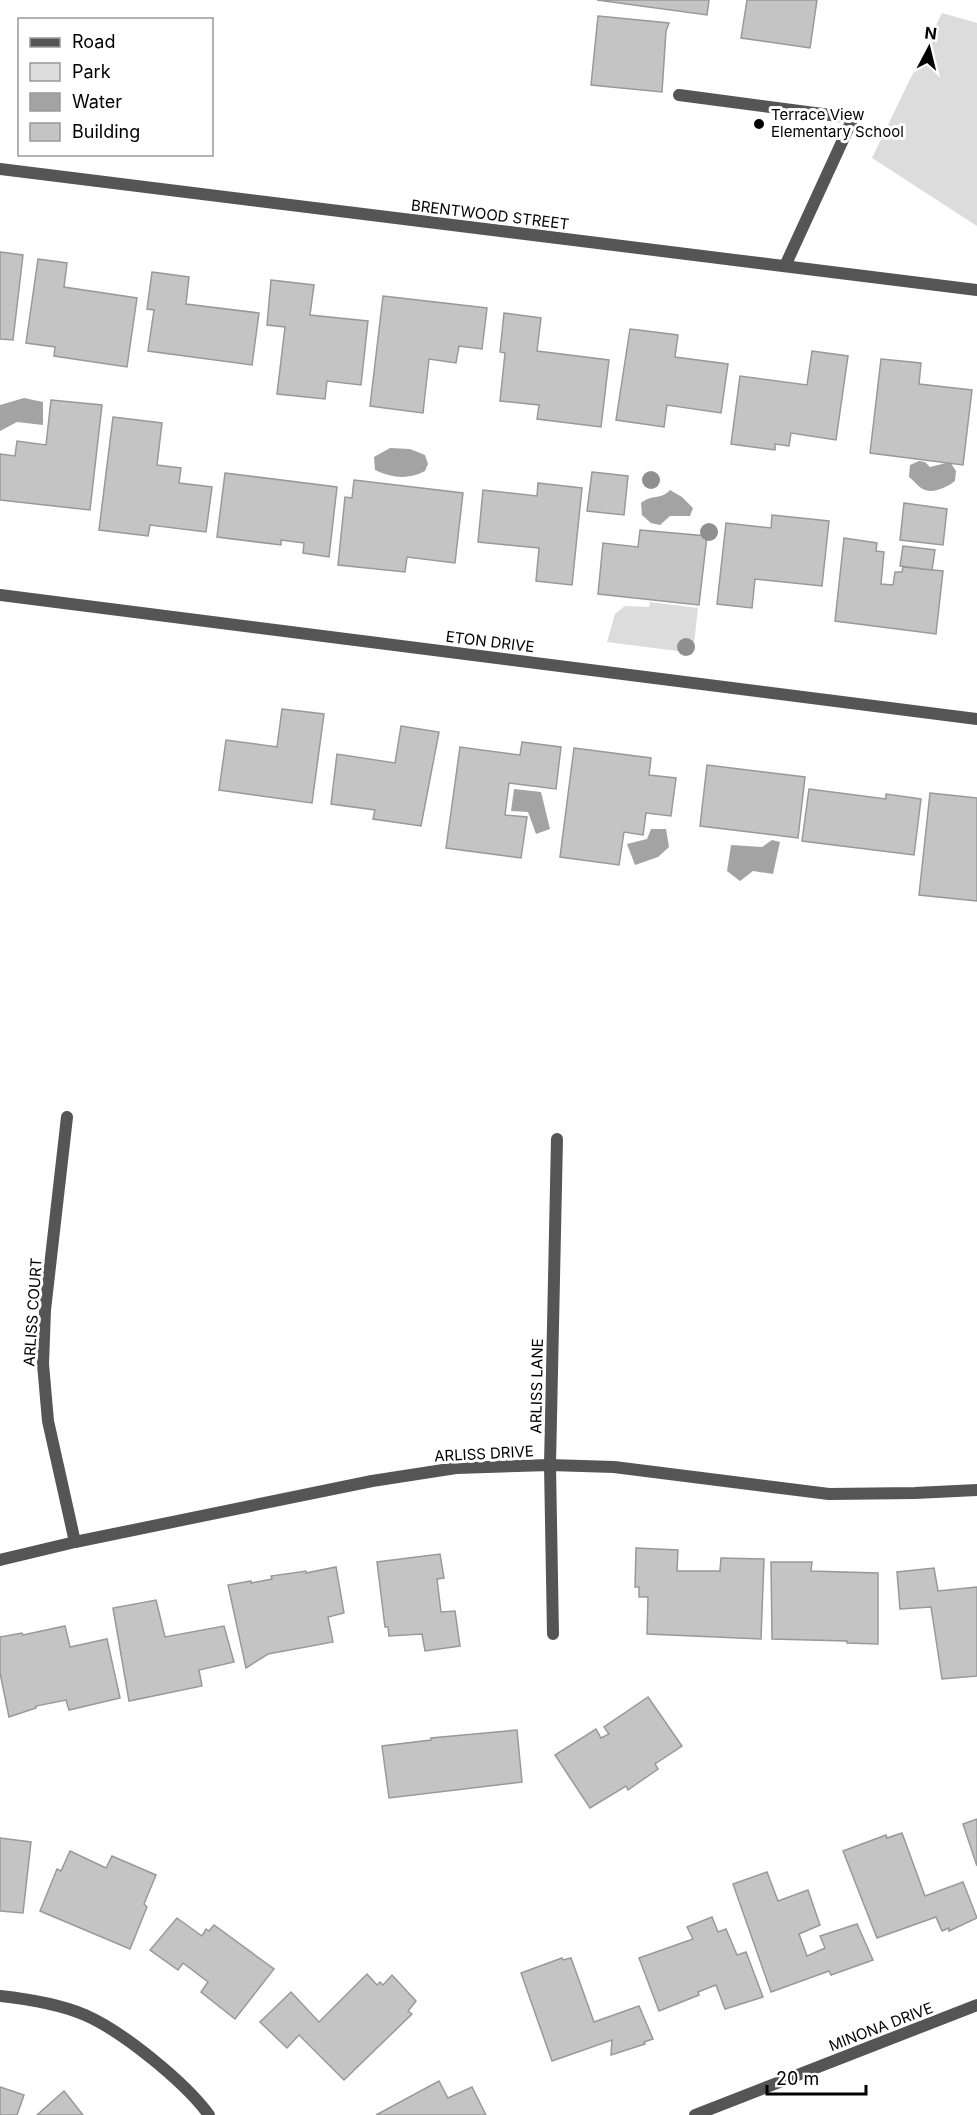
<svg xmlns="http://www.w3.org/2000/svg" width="977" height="2115" font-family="Inter,sans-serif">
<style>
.green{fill:#dcdcdc}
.water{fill:#a3a3a3}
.building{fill:#c4c4c4;stroke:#999;stroke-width:1.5}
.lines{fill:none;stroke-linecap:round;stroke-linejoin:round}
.service{stroke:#555;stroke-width:12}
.minor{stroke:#555;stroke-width:12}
.tertiary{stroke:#555;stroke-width:12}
.tree{fill:#8f8f8f}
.poi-dot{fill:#000;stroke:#fff;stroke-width:2}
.labels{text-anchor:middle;stroke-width:6;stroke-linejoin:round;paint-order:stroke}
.poi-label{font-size:15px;fill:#000;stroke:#fff;text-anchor:start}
.street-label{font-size:15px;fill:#000;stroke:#fff}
</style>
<rect width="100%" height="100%" fill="#fff"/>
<!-- green -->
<g class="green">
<polygon points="942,13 977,23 977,226 872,158"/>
<polygon points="650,602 698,608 693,653 607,642 615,614 625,606 649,607"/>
</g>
<!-- water -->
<g class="water">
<polygon points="24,398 43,402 43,425 17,422 0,431 0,405"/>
<path d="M390 448 410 449 425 455 428 464 425 471C408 480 392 478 375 470L374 457Z"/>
<path d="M919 461 925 462 930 467 950 462 956 471 955 481C946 488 931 495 921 488 917 485 913 480 909 477L910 465Z"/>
<path d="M670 490 682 497 693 508 690 516H670L660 525 651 523 642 515 641 503C652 494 661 500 670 490Z"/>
<polygon points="514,789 541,792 550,829 536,834 528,812 511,811"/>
<polygon points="651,829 666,829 669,847 658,857 635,865 627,844 647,839"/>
<polygon points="772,840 780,842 773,874 753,871 740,881 727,871 731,845 762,847"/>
</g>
<!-- building -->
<g class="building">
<polygon points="597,0 709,0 707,15"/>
<polygon points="747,0 817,0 810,48 741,38"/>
<polygon points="598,16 669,23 666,31 662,92 591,85"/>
<polygon points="0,252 23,255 13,340 0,339"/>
<polygon points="38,259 67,263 64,287 137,298 127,367 54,356 55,347 26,343"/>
<polygon points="152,272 189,277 186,304 259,313 252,365 148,351 154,310 147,309"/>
<polygon points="271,280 314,285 310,315 368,321 361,385 327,381 325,399 277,394 285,327 267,325"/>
<polygon points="383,296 487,308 482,349 459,346 456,363 429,359 423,413 370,406"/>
<polygon points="504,313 541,318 537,351 609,360 601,427 537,419 539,405 500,401 505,353 500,352"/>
<polygon points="630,329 678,335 675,357 728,364 721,413 667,405 664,427 616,420"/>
<polygon points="812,351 848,356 836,440 791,433 789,446 775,444 775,450 731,444 740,376 807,385"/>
<polygon points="881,359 921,363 919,384 972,390 963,465 870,453"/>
<polygon points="51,400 102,405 90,510 0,500 0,454 15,456 17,441 46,445"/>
<polygon points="113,417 162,423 157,465 181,468 179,483 212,487 206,532 150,525 148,536 99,530"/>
<polygon points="592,472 628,476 624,515 587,511"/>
<polygon points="225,473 337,487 329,557 303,553 304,543 281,540 281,545 217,537"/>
<polygon points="354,480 463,493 455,563 407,557 405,572 338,565 345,497 352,498"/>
<polygon points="538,483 582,488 572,585 536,581 539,548 478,542 483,490 537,496"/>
<polygon points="904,503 947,509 943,545 900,540"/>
<polygon points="772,515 829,521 822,586 755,579 752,608 717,604 726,523 771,528"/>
<polygon points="640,530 707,536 699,605 598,594 603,543 638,547"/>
<polygon points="844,538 877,543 876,551 884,552 881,584 893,585 895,572 902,572 903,567 943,571 936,634 835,621"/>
<polygon points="903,546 935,550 932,570 900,566"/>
<polygon points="282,709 324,714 312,803 219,790 226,740 277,747"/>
<polygon points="401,726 439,732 421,826 373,819 375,810 331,804 337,754 395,763"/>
<polygon points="522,742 561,747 556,789 509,783 505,815 527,817 521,858 446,848 460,747 520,755"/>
<polygon points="574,748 651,758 649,775 676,778 671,816 646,813 643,835 624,832 619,865 560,857"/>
<polygon points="707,765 805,777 798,838 700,826"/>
<polygon points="809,789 886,799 886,794 921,799 914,855 802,841"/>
<polygon points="930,793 977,798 977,901 919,895"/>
<polygon points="636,1548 678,1550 677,1571 720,1571 721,1558 764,1559 761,1639 647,1634 648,1597 639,1597 639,1587 635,1587"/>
<polygon points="440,1554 444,1578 437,1579 441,1612 455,1611 460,1646 425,1651 422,1634 389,1636 388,1627 385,1627 377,1562"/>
<polygon points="771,1562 812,1562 811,1571 878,1573 878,1644 847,1643 847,1641 772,1639"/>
<polygon points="336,1567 344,1613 328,1617 333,1642 268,1654 246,1668 228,1585 251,1581 251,1583 272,1579 271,1576 306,1571 306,1573"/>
<polygon points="934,1568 938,1591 977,1587 977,1676 942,1679 931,1607 900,1609 897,1572"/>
<polygon points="156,1600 165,1637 224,1626 234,1662 199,1670 202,1686 129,1701 113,1608"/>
<polygon points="65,1626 70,1647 107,1639 120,1698 69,1710 66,1700 36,1706 36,1708 9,1717 0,1673 0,1637 22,1633 23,1635"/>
<polygon points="648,1697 682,1746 655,1764 658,1769 628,1790 626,1786 590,1808 555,1755 596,1729 601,1738 609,1734 604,1727"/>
<polygon points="517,1730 522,1782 389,1798 382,1746 431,1740 431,1738"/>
<polygon points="977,1819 977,1866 963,1824"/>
<polygon points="902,1833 925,1896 963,1882 977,1918 949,1931 949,1928 942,1931 936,1917 877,1938 843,1851 886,1835 887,1838"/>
<polygon points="0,1838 31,1842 23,1913 0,1911"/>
<polygon points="70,1851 106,1868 112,1856 156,1875 144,1904 147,1907 130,1949 40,1911 57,1869 61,1871"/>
<polygon points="767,1872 778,1901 808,1890 820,1925 799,1934 807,1956 825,1948 820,1936 857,1924 873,1960 831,1975 829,1971 771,1992 733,1884"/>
<polygon points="712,1917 718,1932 726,1929 737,1955 746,1952 763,1997 725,2009 716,1985 698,1992 699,1995 659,2011 639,1958 693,1939 687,1927"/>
<polygon points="177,1918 202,1936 206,1929 209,1931 214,1925 274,1969 235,2019 201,1992 208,1982 183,1963 178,1970 150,1950"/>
<polygon points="562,1958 563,1960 571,1958 594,2022 639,2006 653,2039 644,2042 645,2044 611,2055 612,2040 552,2061 521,1973"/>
<polygon points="367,1974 377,1985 380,1982 383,1985 392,1975 416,2001 408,2011 412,2014 344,2080 299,2035 287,2048 260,2022 291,1992 319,2022"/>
<polygon points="439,2081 448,2098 472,2087 486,2115 376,2115"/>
<polygon points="0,2087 24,2095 17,2115 0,2115"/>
<polygon points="64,2091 83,2115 37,2115"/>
</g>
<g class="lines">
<!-- service -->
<polyline class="service" points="679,95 853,118 785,266"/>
<!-- minor -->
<g class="minor">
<polyline points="0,595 977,719"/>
<polyline points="67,1117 45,1310 43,1364 48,1421 75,1542"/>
<polyline points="0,1560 75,1542 372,1481 456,1468 550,1465 614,1467 829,1494 915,1493 977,1490"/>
<polyline points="553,1634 550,1465 557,1139"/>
<path d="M0 1996C28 1999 59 2004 85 2015 122 2031 185 2082 209 2115"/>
<polyline points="695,2115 977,2005"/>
</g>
<!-- tertiary -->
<polyline class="tertiary" points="0,169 977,290"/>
</g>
<!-- trees -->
<g class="tree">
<circle cx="651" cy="480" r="9"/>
<circle cx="709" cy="532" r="9"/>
<circle cx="686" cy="647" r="9"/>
</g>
<!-- markers -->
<circle class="poi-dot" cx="759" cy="124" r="6"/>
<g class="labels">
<!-- poi labels -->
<g class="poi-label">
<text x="771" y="120">Terrace View<tspan x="771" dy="17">Elementary School</tspan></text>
</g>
<!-- street labels -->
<g class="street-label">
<text transform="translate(490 215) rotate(7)" y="5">BRENTWOOD STREET</text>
<text transform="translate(490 642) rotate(7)" y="5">ETON DRIVE</text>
<text transform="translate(33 1312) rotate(-86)" y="5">ARLISS COURT</text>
<text transform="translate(537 1386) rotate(-89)" y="5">ARLISS LANE</text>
<text transform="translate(484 1454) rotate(-3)" y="5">ARLISS DRIVE</text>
<text transform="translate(881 2027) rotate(-21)" y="5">MINONA DRIVE</text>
</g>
</g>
<!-- legend -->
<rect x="18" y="18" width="195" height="138" fill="#ffffff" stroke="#999999" stroke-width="1.5"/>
<rect x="30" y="38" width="30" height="9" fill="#555555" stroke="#999999" stroke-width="1.5"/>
<text x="72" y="48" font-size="18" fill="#000000">Road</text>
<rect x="30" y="63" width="30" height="18" fill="#dcdcdc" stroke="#999999" stroke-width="1.5"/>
<text x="72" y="78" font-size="18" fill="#000000">Park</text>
<rect x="30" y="93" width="30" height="18" fill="#a3a3a3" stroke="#999999" stroke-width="1.5"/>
<text x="72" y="108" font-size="18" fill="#000000">Water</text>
<rect x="30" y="123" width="30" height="18" fill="#c4c4c4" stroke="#999999" stroke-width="1.5"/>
<text x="72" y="138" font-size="18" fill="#000000">Building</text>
<!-- north arrow -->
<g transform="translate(929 48) rotate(7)" stroke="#ffffff" stroke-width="4.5" paint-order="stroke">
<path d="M0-4.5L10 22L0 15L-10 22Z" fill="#000000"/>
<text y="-9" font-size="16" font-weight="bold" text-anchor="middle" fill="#000000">N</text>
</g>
<!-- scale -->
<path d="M767 2085v9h99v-9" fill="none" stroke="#000000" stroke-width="3"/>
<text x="776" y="2085" font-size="18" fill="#000000" stroke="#ffffff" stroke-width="4.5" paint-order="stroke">20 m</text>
</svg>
